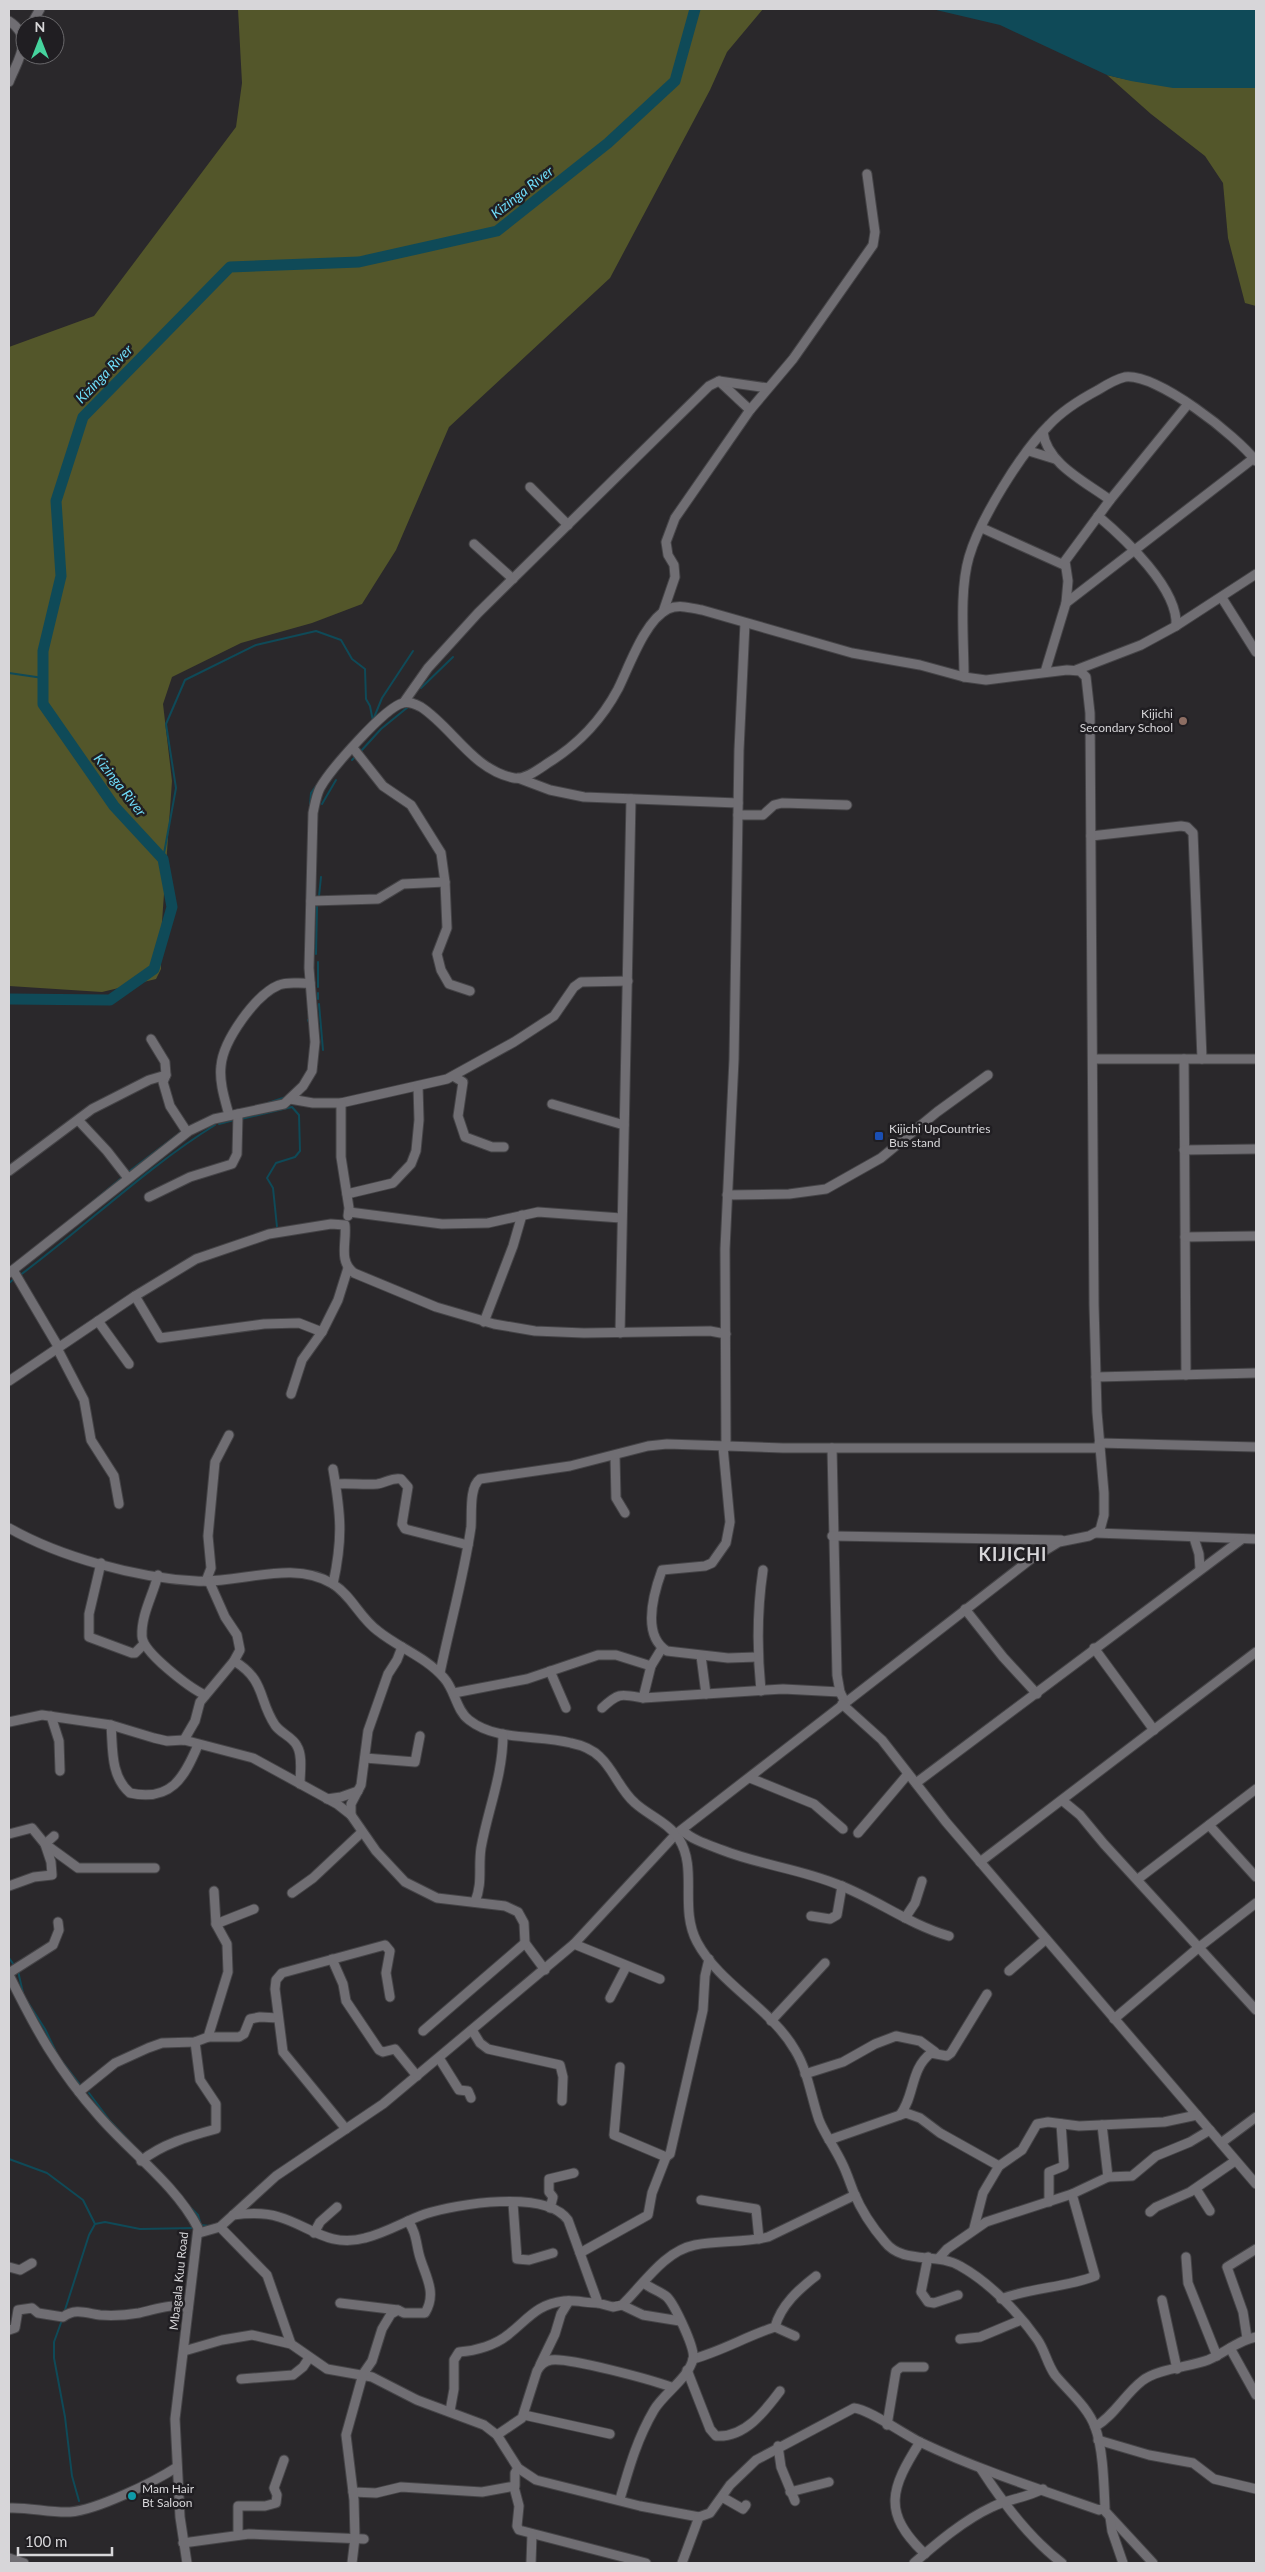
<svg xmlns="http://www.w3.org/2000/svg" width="1265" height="2572" font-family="Lato,sans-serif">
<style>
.green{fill:#53562a}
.water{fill:#0f4a58}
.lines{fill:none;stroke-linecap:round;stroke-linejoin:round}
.stream{stroke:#0f4a58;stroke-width:2}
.river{stroke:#0f4a58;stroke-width:11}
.minor-casing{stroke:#454447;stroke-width:11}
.minor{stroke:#706e73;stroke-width:9}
.education-dot{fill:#8d6e63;stroke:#201e22;stroke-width:2}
.transit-dot{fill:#1a4fb4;stroke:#201e22;stroke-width:2}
.culture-dot{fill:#0f9aa8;stroke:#201e22;stroke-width:2}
.labels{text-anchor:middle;stroke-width:5;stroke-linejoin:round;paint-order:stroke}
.poi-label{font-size:12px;fill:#d7d6d9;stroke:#201e22;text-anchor:start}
.street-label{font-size:12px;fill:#d7d6d9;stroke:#201e22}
.water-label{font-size:14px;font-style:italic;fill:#6fdcf8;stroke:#201e22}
.district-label{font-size:18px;font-weight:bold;letter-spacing:1px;fill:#d7d6d9;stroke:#201e22}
</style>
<rect width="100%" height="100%" fill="#2a282b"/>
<!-- green -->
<g class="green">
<polygon points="238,9 763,9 727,52 710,90 610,278 449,427 396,550 362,604 312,623 241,643 172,677 163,704 172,781 161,936 161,969 156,979 102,992 9,986 9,347 94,316 236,127 242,83"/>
<path d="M1107 75C1156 88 1205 88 1256 88V306L1245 303 1228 238 1223 183 1205 156 1151 114Z"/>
</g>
<!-- water -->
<polygon class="water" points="932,9 1256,9 1256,88 1173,88 1131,81 1107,75 1000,25"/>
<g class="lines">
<!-- stream -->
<g class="stream">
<polyline points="9,673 43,678"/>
<polyline points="421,688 453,657"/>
<polyline points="373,720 382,698 413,651"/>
<polyline points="361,751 381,729 408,707"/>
<polyline points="352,760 354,758"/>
<polyline points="322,804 336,780"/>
<polyline points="310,805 311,793 316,786"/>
<polyline points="163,859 176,788 166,724 185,680 256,645 316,631 341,640 352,659 365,669 366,699 370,706 373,721"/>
<polyline points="319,896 321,877"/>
<polyline points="316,954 317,907"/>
<polyline points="318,987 318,962"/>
<polyline points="318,993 318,999"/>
<polyline points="319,1004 323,1050"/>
<polyline points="308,1020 310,1025"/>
<polyline points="265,1104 286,1097"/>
<polyline points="241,1119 292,1107 299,1115 300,1151 295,1157 276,1163 267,1178 273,1188 277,1227"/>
<polyline points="219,1124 234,1120"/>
<polyline points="127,1173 181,1132"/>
<polyline points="91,1203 124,1176"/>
<path d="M19 1276C85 1227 147 1167 215 1125"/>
<polyline points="9,1283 15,1278"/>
<polyline points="9,1958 14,1965"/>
<polyline points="18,1971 23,1993"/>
<polyline points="25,1998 45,2029 58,2056"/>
<polyline points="61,2060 81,2086"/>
<polyline points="89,2093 110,2121 131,2143"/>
<polyline points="9,2159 47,2173 83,2200 95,2224 89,2235 64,2313"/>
<polyline points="190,2207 198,2215 201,2225 210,2226"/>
<polyline points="95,2224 105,2222 140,2229 195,2228"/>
<polyline points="62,2320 54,2342 54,2358 65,2417 72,2476 79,2501"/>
</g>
<!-- river -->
<polyline class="river" points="9,999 110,1000 154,969 172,907 163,859 114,806 43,704 43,651 61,576 56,501 83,417 230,267 359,262 497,231 608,143 675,81 695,9"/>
<defs>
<g id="minor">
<path d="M9 21C35 38 18 59 9 82"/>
<polyline points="31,25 40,9"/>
<polyline points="719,381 750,410"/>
<path d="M1043 432C1047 464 1086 482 1110 500"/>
<polyline points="1029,451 1055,459"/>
<polyline points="530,487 568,525"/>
<path d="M1098 516C1124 538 1179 589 1176 626"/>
<polyline points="982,528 1064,565"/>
<polyline points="474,544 513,579"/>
<polyline points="1222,598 1256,652"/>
<polyline points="1066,603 1254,458"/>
<polyline points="663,612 675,577 674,565 668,555 666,542 675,518 750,410 793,359 873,245 875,232 867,174"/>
<polyline points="1076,670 1141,645 1176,626 1256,574"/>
<polyline points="1045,672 1066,603 1068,581 1065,561 1110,500 1188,404"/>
<path d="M964 677C964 641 959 591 969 557 980 519 1021 453 1049 425 1062 411 1081 399 1098 390 1106 385 1116 379 1125 377 1157 373 1237 436 1256 461"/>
<polyline points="404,702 428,668 478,613 709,386 719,381 768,388"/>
<polyline points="353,748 383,786 411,805 441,853 445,882 447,928 437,954 441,970 449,984 470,991"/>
<polyline points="518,778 550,790 584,797 738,803"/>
<polyline points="738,815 763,815 774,805 782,803 847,805"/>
<polyline points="1091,836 1181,826 1187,827 1193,833 1202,1059"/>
<polyline points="311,901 378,899 403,884 445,882"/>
<polyline points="151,1039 165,1062 166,1075 163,1082 170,1106 187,1132"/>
<polyline points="1093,1059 1256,1059"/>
<polyline points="1184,1059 1186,1375"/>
<polyline points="453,1076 463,1082 458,1116 465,1137 492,1147 504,1147"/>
<polyline points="290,1099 313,1103 341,1103 447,1079 514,1042 554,1016 574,987 581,982 628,981"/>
<polyline points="341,1103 341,1157 349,1208 348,1216"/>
<polyline points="552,1104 624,1125"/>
<path d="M229 1115C225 1100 219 1082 221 1066 223 1041 255 995 279 985 288 981 300 984 310 983"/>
<polyline points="79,1121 107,1151 128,1178"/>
<polyline points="1184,1150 1256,1149"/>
<polyline points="9,1171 92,1109 149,1080 166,1075"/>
<polyline points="347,1194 393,1183 411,1164 416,1151 419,1120 418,1086"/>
<polyline points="727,1195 789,1194 826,1189 881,1158 937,1112 988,1075"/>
<polyline points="149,1197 190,1177 232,1164 237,1154 238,1114"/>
<polyline points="349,1212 442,1224 488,1223 538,1212 621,1218"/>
<polyline points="1185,1237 1256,1236"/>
<polyline points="13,1270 59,1348"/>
<path d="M9 1273 189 1131 214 1119 284 1104 303 1086 312 1071 315 1042 309 968 313 813C315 804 316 796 320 788 330 770 385 707 403 703 409 701 415 704 421 707 453 728 473 770 514 778 525 780 539 769 548 763 579 744 601 721 618 689 629 667 645 620 668 609 679 604 691 608 702 610L852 653 920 665 964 677 986 680 1067 670 1080 671 1086 677 1090 713 1094 1305 1097 1412 1104 1493V1515L1100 1530 1089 1536 1059 1542 1031 1559 676 1834 574 1944 383 2104 276 2176 220 2227 199 2233"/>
<polyline points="135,1296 160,1338 264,1324 299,1323 322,1332"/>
<polyline points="98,1321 129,1364"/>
<polyline points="484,1322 513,1246 522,1215"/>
<polyline points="620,1333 631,799"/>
<polyline points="58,1350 84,1400 91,1440 114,1476 119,1504"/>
<polyline points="1096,1377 1256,1373"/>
<path d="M9 1381 135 1296 196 1259 269 1234 331 1224 345 1225C347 1242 338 1261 354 1273L436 1307 494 1324 535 1331 584 1333 710 1331 726 1334"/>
<polyline points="291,1394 302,1360 322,1332 338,1300 348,1268"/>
<polyline points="1099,1443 1256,1447"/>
<path d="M723 1447 730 1522 726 1543 712 1563 705 1566 662 1570C654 1592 641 1635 667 1651L728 1658 757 1657"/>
<polyline points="726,1447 725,1249 734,1059 739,750 745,623"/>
<polyline points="832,1448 837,1675 840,1692 845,1702"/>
<polyline points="615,1456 616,1498 625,1513"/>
<path d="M336 1484C350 1483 363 1485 377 1484 386 1483 392 1477 401 1479L408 1487 402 1524 405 1529 468 1545"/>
<path d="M9 1528C60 1557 137 1578 196 1581 240 1584 292 1559 333 1584 352 1596 360 1618 378 1631 399 1648 426 1657 444 1678 455 1690 456 1710 469 1720 497 1742 538 1734 571 1743 581 1745 593 1750 600 1757 614 1770 620 1790 635 1803 648 1815 669 1823 679 1839 698 1869 679 1908 697 1942 720 1985 771 2008 795 2050 808 2071 811 2097 819 2120 825 2135 835 2148 842 2163 847 2173 850 2183 854 2193 861 2210 873 2228 885 2242 903 2265 937 2252 960 2266 989 2282 1018 2312 1037 2339 1045 2350 1047 2364 1055 2375 1068 2391 1088 2407 1095 2427 1103 2447 1104 2485 1105 2508L1099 2510C1039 2489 979 2470 922 2443 906 2436 869 2409 854 2408L756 2460 730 2485 710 2513 699 2517 640 2506 536 2480 518 2468 497 2435 484 2425 417 2400 372 2377 327 2369 291 2344 252 2335 222 2340 184 2351"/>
<polyline points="1096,1533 1256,1539"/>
<polyline points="832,1536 1061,1540"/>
<polyline points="1194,1538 1199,1554 1200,1569"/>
<polyline points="101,1563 89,1614 89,1637 132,1653 135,1653 143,1645"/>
<path d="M158 1575C153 1595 141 1615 142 1636 142 1652 190 1688 205 1695"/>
<polyline points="206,1581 211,1568 208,1536 215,1462 229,1435"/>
<path d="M333 1584C343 1538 341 1515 333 1469"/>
<polyline points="965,1609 1003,1657 1037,1694"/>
<polyline points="1094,1648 1154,1730"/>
<polyline points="701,1656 706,1694"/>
<path d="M234 1661C266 1680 258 1700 275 1725 280 1733 293 1737 297 1746 303 1756 300 1772 300 1784"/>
<polyline points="550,1671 566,1708"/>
<path d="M440 1673C450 1624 464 1576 471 1527 472 1514 469 1487 480 1479L570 1466 648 1446 667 1444 783 1448H1100"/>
<path d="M761 1691C757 1651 757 1610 763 1570"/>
<polyline points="454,1693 527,1679 598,1655 616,1655 651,1666"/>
<polyline points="643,1698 651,1666 662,1648"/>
<polyline points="842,1704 882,1740 946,1822 1256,2184"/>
<path d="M602 1708C619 1692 621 1694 643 1698L783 1689 840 1692"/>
<polyline points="51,1716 59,1741 60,1771"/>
<polyline points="9,1722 42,1715 111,1725 154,1738 167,1741 184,1740 253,1758 337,1804 351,1815 376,1851 405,1882 437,1898 505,1906 518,1912 524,1923 525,1943 545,1970"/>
<path d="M111 1725C113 1748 110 1776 130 1793 171 1802 184 1778 198 1745"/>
<polyline points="184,1740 195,1721 200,1702 234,1661 240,1650 237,1635 225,1617 209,1581"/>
<polyline points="365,1758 415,1762 420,1736"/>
<polyline points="750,1778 814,1804 843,1829"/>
<polyline points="916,1783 1242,1539"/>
<polyline points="327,1799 341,1797 358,1791"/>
<polyline points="1063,1801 1080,1815 1104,1844 1256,2010"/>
<polyline points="351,1815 351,1804 361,1785 368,1731 388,1674 397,1660 402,1647"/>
<polyline points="1209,1825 1256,1877"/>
<path d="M682 1830C692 1840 709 1845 722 1850 760 1865 801 1869 839 1885 878 1900 908 1924 949 1936"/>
<polyline points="858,1833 908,1774"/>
<polyline points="9,1834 32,1828 45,1844 78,1868 155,1868"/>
<polyline points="980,1862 1256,1652"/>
<polyline points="1138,1879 1256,1789"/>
<polyline points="9,1886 34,1877 52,1875 51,1862 45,1844 54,1836"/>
<polyline points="292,1893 313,1878 362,1832"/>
<path d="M475 1902C483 1882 478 1868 481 1848 488 1809 503 1775 503 1734"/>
<polyline points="811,1916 830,1919 837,1915 842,1886"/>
<polyline points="905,1918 915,1903 922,1881"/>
<polyline points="216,1924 254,1909"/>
<polyline points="574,1944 660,1979"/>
<polyline points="332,1959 343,1984 346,2001 379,2050 383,2052 395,2049 417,2076"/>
<polyline points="1009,1971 1046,1939"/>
<polyline points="9,1973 53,1945 59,1930 58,1922"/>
<path d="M9 1975C36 2030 58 2070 99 2116 131 2153 175 2184 198 2228L175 2419 180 2517 187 2563"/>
<polyline points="610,1998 626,1967"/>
<polyline points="1114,2019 1198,1948 1256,1903"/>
<polyline points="771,2021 825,1963"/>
<polyline points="472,2030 480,2043 488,2049 560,2065 563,2077 562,2101"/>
<polyline points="423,2031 525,1943"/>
<polyline points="208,2037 239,2037 244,2034 250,2019 260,2017 278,2018"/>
<polyline points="439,2058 459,2090 468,2091 471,2098"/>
<polyline points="620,2067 614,2135 666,2157 670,2154 703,2010 705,1976 709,1959"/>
<polyline points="805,2074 843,2062 875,2044 896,2036 920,2041 935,2052"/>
<polyline points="79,2092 115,2063 148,2048 162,2043 195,2042 208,2037 228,1972 227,1944 216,1924 214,1891"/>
<path d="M900 2115C915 2096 910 2069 931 2053L947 2056 951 2053 987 1994"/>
<polyline points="1102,2125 1108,2177"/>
<polyline points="346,2129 283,2052 275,1989 276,1980 282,1973 385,1945 390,1951 386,1973 390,1997"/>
<polyline points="829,2140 906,2113 920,2118 940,2133 999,2166"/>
<polyline points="1221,2143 1256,2117"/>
<path d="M141 2161C162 2144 190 2136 216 2129V2104L200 2080 195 2042"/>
<polyline points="1196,2189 1210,2211"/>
<polyline points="701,2200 756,2209 759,2239"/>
<polyline points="1049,2202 1049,2172 1064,2166 1061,2124"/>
<polyline points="513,2203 517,2259 529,2260 553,2253"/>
<polyline points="550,2208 553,2197 549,2192 549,2179 574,2173"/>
<polyline points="1150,2212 1156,2207 1190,2192 1235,2161"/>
<path d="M233 2215C248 2213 264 2212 279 2217 310 2226 329 2248 365 2238 386 2233 405 2221 425 2214 456 2204 546 2189 568 2220L598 2303 613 2307 622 2305C643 2285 664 2251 695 2245 719 2240 744 2243 768 2237L855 2195"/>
<polyline points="220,2227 267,2275 291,2344"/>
<polyline points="974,2228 983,2193 999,2166 1022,2150 1037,2124 1048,2122 1079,2126 1164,2122 1197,2115"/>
<polyline points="314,2233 320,2222 337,2207"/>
<polyline points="580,2253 648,2215 652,2193 666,2157"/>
<polyline points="928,2257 921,2292 928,2302 934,2303 958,2295"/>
<polyline points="1186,2257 1188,2283 1217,2356"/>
<polyline points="939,2258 947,2249 986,2222 1072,2194 1108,2177 1132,2176 1156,2156 1190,2142 1210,2130"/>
<polyline points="9,2267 20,2270 32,2263"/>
<path d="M1001 2299C1032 2287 1065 2288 1095 2276L1072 2194"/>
<polyline points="1162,2300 1177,2369"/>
<path d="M340 2303 398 2310 404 2313H425C438 2292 424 2274 419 2254 416 2242 416 2232 408 2221"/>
<polyline points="622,2305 643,2315 680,2321"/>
<polyline points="775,2327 795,2336"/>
<path d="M9 2330 15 2328 18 2310 32 2308 38 2313 63 2317C75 2308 86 2313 100 2315 112 2316 127 2315 139 2313 158 2309 169 2303 188 2308"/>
<polyline points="1247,2338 1243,2312 1227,2267 1256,2249"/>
<polyline points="960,2339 980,2337 1021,2320"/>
<polyline points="1230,2348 1256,2395"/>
<path d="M693 2359C722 2351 747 2336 775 2327 781 2305 799 2289 816 2276"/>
<polyline points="540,2365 555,2334 561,2314 569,2301"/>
<path d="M687 2370 710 2429 716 2436C745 2438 765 2411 780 2391"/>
<polyline points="241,2379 293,2375 303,2367 309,2358"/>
<path d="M450 2411 454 2389V2360L459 2352C476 2351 496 2345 509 2334 528 2319 537 2304 564 2301 575 2300 587 2303 598 2303"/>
<polyline points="524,2415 610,2434"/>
<polyline points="887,2425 896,2371 901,2367 924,2367"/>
<path d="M1095 2427C1115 2415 1124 2395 1142 2381 1157 2369 1189 2367 1208 2360 1225 2353 1238 2340 1256 2337"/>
<path d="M497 2435 522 2418 537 2371C540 2365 545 2361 551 2360 568 2357 652 2380 671 2387"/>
<polyline points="1098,2440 1149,2455 1193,2463 1214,2479 1256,2489"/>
<path d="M920 2442C891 2488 881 2512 925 2554"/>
<polyline points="778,2446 781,2467 795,2501"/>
<path d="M981 2469C1003 2503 1029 2538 1062 2563"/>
<polyline points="514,2487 519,2506 517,2526 519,2530 646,2563"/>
<polyline points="353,2492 376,2493 401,2487 482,2492 515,2486 515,2473 518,2468"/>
<polyline points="790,2492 829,2482"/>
<polyline points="722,2497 743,2509 746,2505"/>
<path d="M620 2499C629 2468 637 2439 654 2410 664 2393 688 2379 693 2359 696 2349 674 2304 667 2297 660 2291 651 2289 644 2283"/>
<path d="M9 2508C29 2507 50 2513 70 2512 97 2510 154 2482 177 2467"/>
<polyline points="1104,2510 1153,2563"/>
<polyline points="1110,2517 1112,2531 1123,2563"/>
<polyline points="238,2535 238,2506 265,2506 276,2503 277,2495 274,2488 284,2460"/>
<polyline points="183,2543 249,2534 364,2539"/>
<polyline points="9,2558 24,2563"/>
<polyline points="352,2563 355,2538 354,2500 346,2435 363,2374 372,2361 382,2329 391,2314 398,2310"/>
<polyline points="531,2563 532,2534"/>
<polyline points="682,2563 699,2517"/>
<path d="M914 2563C937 2543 964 2520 992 2507 1008 2499 1026 2498 1043 2489"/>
</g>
</defs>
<!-- minor casing -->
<use href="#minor" class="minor-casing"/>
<!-- minor -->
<use href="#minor" class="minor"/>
</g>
<!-- markers -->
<circle class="education-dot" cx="1183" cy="721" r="5"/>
<rect class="transit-dot" x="874" y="1131" width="10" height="10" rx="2.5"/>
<circle class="culture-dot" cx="132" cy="2496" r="5"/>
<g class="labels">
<!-- poi labels -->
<g class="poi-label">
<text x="1173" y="718" text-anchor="end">Kijichi<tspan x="1173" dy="14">Secondary School</tspan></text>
<text x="889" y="1133">Kijichi UpCountries<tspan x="889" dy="14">Bus stand</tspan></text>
<text x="142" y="2493">Mam Hair<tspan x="142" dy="14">Bt Saloon</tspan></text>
</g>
<!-- street labels -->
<g class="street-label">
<text transform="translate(179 2281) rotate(-84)" y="4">Mbagala Kuu Road</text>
</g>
<!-- water labels -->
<g class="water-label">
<text transform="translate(522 192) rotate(-38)" y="5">Kizinga River</text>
<text transform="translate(104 374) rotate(-46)" y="5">Kizinga River</text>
<text transform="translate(120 785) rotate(52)" y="5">Kizinga River</text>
</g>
<!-- district labels -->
<g class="district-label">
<text x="1013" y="1561">KIJICHI</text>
</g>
</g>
<!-- border -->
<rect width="1265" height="2572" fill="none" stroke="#d7d6d9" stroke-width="20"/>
<!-- north arrow -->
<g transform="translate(40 40)"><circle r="24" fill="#201e22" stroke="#69686b"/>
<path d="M0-4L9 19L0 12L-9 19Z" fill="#46d49e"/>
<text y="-8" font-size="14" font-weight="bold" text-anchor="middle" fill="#d7d6d9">N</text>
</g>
<!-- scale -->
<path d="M18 2547v8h94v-8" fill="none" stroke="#d7d6d9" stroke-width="2.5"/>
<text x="25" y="2547" font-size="15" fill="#d7d6d9" stroke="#201e22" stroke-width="4" paint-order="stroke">100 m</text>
</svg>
